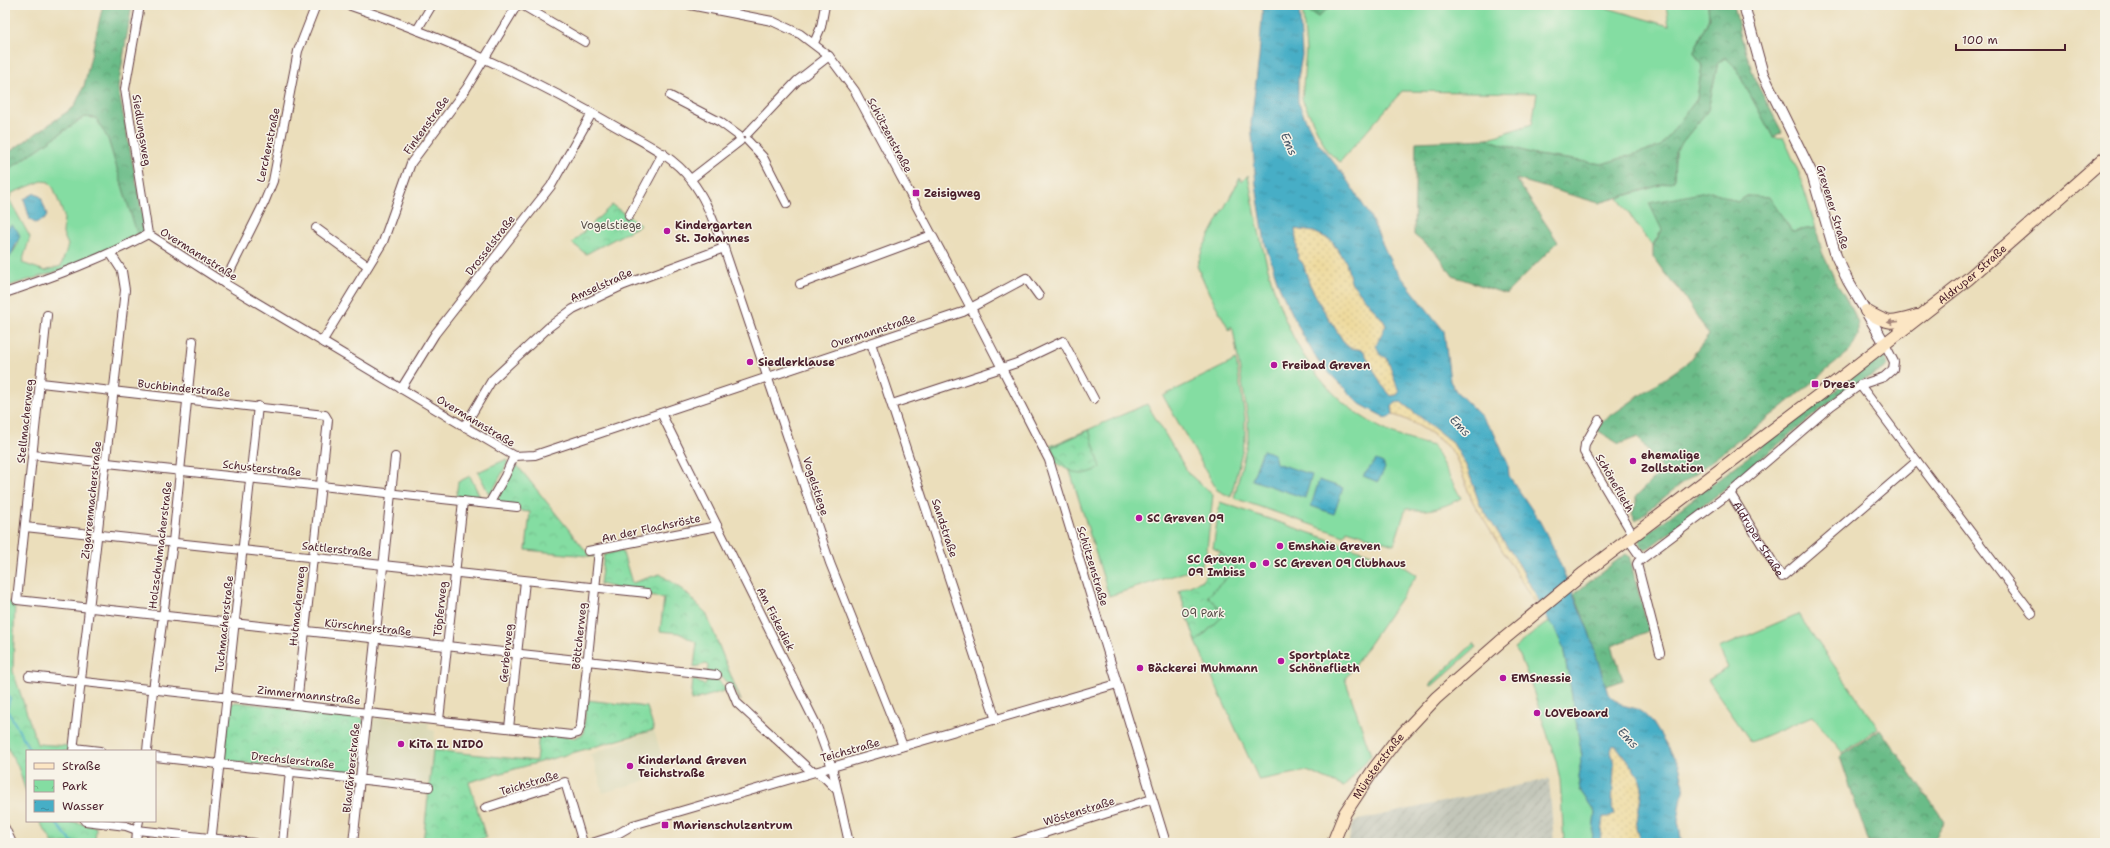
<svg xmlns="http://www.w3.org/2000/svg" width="2110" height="848" font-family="'Shantell Sans',sans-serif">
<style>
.built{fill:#dbd9b8}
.industrial{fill:url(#industrial-furrows)}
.green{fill:#84dda2;stroke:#677e66;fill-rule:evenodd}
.forest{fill:url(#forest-crowns);stroke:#5a6e5a}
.sand{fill:url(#sand-dots);stroke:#9c7c64}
.park{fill:url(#park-crowns);stroke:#677e66}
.water{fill:url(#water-ripples);stroke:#486678;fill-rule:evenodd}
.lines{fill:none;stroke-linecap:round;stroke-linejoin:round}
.stream{stroke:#46aec6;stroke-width:2}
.minor-casing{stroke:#623c41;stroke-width:10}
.tertiary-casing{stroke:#623c41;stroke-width:12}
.secondary-casing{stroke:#623c41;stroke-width:14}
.minor{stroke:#fff;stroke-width:8}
.tertiary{stroke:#fff;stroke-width:10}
.secondary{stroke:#fce6c4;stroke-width:12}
.oneway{fill:#a38278}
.poi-dot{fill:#b5179e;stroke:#f7f3e8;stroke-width:1.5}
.labels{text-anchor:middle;stroke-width:3;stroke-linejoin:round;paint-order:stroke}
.street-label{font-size:11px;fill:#4a1f2b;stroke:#f7f3e8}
.poi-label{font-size:11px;font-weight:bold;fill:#4a1f2b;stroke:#f7f3e8;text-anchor:start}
.park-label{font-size:11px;fill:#584e49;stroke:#f7f3e8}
.water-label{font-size:12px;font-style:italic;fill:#485869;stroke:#f7f3e8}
</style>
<defs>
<pattern id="industrial-furrows" width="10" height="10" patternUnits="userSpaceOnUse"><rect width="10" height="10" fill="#c3c6b9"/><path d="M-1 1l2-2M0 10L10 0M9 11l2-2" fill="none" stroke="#a9aa9f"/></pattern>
<pattern id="forest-crowns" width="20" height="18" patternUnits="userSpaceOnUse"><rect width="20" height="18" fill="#6bbc88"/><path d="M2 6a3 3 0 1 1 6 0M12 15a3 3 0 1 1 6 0" fill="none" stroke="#5a986f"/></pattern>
<pattern id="sand-dots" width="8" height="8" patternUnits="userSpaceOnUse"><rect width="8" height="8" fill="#eeda9e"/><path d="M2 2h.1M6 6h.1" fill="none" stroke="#cebb88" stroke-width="1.8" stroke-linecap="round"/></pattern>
<pattern id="park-crowns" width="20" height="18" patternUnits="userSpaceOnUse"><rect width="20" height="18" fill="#84dda2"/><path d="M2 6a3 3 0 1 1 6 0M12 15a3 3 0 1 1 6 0" fill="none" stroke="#74bd8c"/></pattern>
<pattern id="water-ripples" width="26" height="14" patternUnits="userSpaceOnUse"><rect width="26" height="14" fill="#46aec6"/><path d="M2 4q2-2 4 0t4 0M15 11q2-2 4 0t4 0" fill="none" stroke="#3c8da1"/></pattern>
</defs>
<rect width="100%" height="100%" fill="#f7f3e8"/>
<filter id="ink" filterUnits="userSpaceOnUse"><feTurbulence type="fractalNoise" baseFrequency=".025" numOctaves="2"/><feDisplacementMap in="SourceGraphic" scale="8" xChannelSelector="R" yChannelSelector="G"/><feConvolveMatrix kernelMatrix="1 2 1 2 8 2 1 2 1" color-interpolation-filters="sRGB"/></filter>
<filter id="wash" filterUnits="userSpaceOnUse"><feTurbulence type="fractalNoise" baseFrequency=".012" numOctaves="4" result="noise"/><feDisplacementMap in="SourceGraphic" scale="16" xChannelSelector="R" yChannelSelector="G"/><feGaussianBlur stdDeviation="0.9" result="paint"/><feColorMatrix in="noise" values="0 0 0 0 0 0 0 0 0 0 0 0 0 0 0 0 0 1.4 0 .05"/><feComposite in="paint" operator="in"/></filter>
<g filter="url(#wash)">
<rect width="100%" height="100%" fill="#ebdebb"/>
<!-- built -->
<g class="built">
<polygon points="376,717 429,722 428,729 435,731 429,783 372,777 367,774 365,768 370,725"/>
<polygon points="654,730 667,774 603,793 593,758 589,755"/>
</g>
<!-- industrial -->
<polygon class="industrial" points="1549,779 1554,843 1349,843 1350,831 1354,821"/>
<!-- green -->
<g class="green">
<polygon points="1302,5 1318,17 1332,5 1340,7 1341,5 1597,5 1669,26 1666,5 1708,5 1709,18 1694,52 1702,66 1697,99 1662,146 1602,164 1537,155 1486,139 1532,124 1537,93 1402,91 1340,162 1327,151 1302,99 1306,50"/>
<polygon points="1726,58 1735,67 1773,137 1784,138 1799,173 1816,228 1792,231 1768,197 1747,196 1737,202 1711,191 1662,230 1652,246 1618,198 1674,181 1675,151 1708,110 1718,62"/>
<path d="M84 117 97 118 108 139 137 234 105 253 65 269 5 287V259L10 257 18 244 12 225 5 229V172ZM42 181 49 182 54 189 64 216 63 234 68 245 61 266 45 271 22 263 30 237 9 199 12 193Z"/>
<path d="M1248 175C1267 276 1285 381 1387 431 1401 438 1418 442 1433 446L1461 498C1445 507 1425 514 1406 508L1394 545 1347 530 1344 536 1234 498 1248 439V419L1233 329 1231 326 1230 331 1209 293 1197 266 1203 248 1240 178 1242 182Z"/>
<polygon points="1236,360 1245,417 1245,439 1231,497 1217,490 1163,396"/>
<polygon points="1147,404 1189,474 1213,495 1207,549 1201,567 1109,596 1070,471 1051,460 1046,448"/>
<polygon points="507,459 508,462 490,496 478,472"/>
<polygon points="470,476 481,499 456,497 458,482"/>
<polygon points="1220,502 1400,564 1417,575 1345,679 1371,755 1344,787 1307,771 1259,780 1196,642 1225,614 1208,596 1221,552 1213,548"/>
<polygon points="1798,614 1878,728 1843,753 1812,716 1751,742 1708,680 1728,668 1719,648"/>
<polygon points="1549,621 1555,629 1563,647 1572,696 1582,757 1578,776 1580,790 1595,812 1592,843 1564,843 1560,780 1556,761 1531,684 1520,656 1514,648"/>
<polygon points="1474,643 1476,647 1432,686 1429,685"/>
</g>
<!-- forest -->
<g class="forest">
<polygon points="103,5 132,5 118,88 146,232 137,234 108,139 96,118 84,117 5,172 5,155 74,107 84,86"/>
<polygon points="1304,5 1332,5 1318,17 1305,9"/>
<polygon points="1708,5 1734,5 1740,33 1755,80 1782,132 1773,137 1735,67 1726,58 1718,62 1708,110 1675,151 1674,181 1599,203 1516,179 1558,242 1506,294 1453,276 1436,253 1414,235 1416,142 1486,139 1537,155 1602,164 1661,146 1697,99 1702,66 1694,52 1709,18"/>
<polygon points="1711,191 1737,202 1747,196 1769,197 1792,231 1816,228 1822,252 1837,284 1852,308 1858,324 1858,336 1850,351 1781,408 1672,491 1636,521 1632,514 1636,504 1636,496 1662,470 1638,437 1619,444 1597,430 1603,421 1687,363 1709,335 1679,289 1666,275 1653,257 1653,246 1662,230 1649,203"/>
<path d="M1880 356 1886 359 1888 365C1878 374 1859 381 1846 389 1779 443 1715 499 1646 550L1641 547 1639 540Z"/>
<polygon points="1625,554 1629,556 1649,631 1612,646 1623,680 1605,686 1589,632 1574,594"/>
<polygon points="1880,729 1945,822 1932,843 1869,843 1840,757"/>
</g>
<!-- sand -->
<g class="sand">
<polygon points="1294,229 1314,232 1331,240 1346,262 1351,282 1383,320 1386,326 1387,358 1399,392 1397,395 1391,396 1381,384 1363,350 1350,348 1345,344 1321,306 1310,285 1303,264 1298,258"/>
<path d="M1401 402 1453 443 1467 467 1480 505 1520 566 1538 600 1534 602 1474 504C1466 489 1463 473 1456 458 1447 441 1411 419 1393 415L1392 406 1394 403Z"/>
<polygon points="1613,745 1617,747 1639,776 1642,788 1636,828 1641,843 1600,843 1599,841 1603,817 1614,814 1612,807 1614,765 1611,751"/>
</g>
<!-- park -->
<g class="park">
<polygon points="612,205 641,225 586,254 572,243"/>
<path d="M1089 430 1101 468C1094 471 1083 476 1076 473 1065 469 1056 457 1052 447Z"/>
<polygon points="517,465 590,556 597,555 597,557 526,550 530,512 519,511 519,506 495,503"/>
<path d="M622 550 632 583 660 574 684 591 706 613 741 701C731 686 725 676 707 672L708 666 706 664 694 667 697 643 679 633 660 631 664 598 647 596 600 584 604 555Z"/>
<polygon points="1221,552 1237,568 1208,596 1225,614 1196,642 1179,591 1203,580 1212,560"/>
<polygon points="5,602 15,602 13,671 37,744 69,746 69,751 27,751 27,795 18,767 5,743"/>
<polygon points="707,677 719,681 727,690 691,701 693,679 704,685 706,683"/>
<polygon points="587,700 647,707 654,730 469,782 486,838 467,843 423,843 433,750 536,761 539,734 574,738 583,734"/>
<polygon points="236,702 361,717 364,721 359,769 356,773 351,775 226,761 224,760 228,709 231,704"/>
<polygon points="39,821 70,821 96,827 95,843 53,843"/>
</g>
<!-- water -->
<g class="water">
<path d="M1263 5H1299L1302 55 1298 78V102L1306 120 1318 143 1343 174 1369 214 1392 265 1444 331 1450 381 1456 391 1481 416 1494 433 1508 464 1509 476 1539 520 1552 545 1589 632 1608 694 1622 705 1637 709 1644 714 1653 723 1679 765 1684 785 1678 821 1682 843H1641L1636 828 1642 788 1639 776 1617 747 1613 745 1611 751 1614 765 1612 807 1614 814 1611 817H1603L1600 843H1592L1595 812 1580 790 1578 776 1582 757 1572 696 1563 647 1555 629 1549 621 1520 566 1480 505 1467 467 1453 443 1401 402 1394 403 1392 406 1393 415 1386 418 1360 404 1319 363 1302 334 1279 286 1265 243 1256 185 1251 123 1259 57ZM1295 229 1314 232 1331 240 1346 262 1351 282 1383 320 1386 325 1376 345 1380 355 1387 358 1399 392 1397 395 1391 396 1381 384 1363 350 1350 348 1345 344 1321 306 1310 285 1303 264 1298 258Z"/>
<polygon points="35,193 41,197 47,215 45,219 35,223 30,220 24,199"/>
<polygon points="12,225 17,230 20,236 10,257 5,259 5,229"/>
<polygon points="1263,450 1274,454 1276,463 1312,475 1305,498 1252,480"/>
<polygon points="1376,460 1383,463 1385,468 1378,482 1363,476"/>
<polygon points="1319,480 1343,488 1334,514 1311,506"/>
</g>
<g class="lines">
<!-- stream -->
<g class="stream">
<polyline points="5,690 10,698 7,709 30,751"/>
<polyline points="54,821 73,843"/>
</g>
</g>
</g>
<g filter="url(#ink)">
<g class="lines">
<defs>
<g id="minor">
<polyline points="140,5 125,89 148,234"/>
<path d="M348 5C442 36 534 79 620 129 645 143 673 156 691 180 707 200 714 224 724 248L830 563 903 746"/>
<polyline points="522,5 585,42"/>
<polyline points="690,5 772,21 800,34 829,56 855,91 971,308 1049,460 1166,843"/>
<polyline points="417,30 432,5"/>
<polyline points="814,43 821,27 825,5"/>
<polyline points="670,96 720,122 739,136"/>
<polyline points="747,134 797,81 829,56"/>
<polyline points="748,141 763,157 787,204"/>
<polyline points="691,179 740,141"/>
<polyline points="629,216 663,153"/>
<polyline points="316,228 368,266"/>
<polyline points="148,234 224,283 514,456 535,455 963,312 1026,278 1039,296"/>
<polyline points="224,283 264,203 273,181 298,51 316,5"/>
<polyline points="800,284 932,235"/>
<path d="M5 293C55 276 102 259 148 234"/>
<polyline points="47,315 17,600 717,675"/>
<polyline points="322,342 383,242 411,163 466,89 517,5"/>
<polyline points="871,343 996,720"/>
<polyline points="41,383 325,415 328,420 297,704"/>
<polyline points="401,389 435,334 551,186 592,113"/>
<polyline points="892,404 1017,363 1063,341 1094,399"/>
<polyline points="661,413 816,724 832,767 849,843"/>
<polyline points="1599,420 1585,444 1584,452 1633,535"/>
<polyline points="464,427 492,380 549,327 573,309 624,285 724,248"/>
<polyline points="33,455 489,504 505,476 514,456"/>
<polyline points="1917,461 2032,613"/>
<path id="s1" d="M1730 493 1782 577 1917 461 1860 385"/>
<polyline points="489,504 517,507"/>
<polyline points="25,527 647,593"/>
<polyline points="1628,539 1642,559"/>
<polyline points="588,551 717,526"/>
<polyline points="1660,653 1637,564 1638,562 1730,493 1831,406 1860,385 1884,377 1893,369 1894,362 1885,344"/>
<polyline points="29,676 571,735 578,733 581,724 599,550"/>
<polyline points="730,686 737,703 812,772"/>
<polyline points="439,720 463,501"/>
<polyline points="509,728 525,581"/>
<polyline points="74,748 100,751"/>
<polyline points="73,751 125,290 122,271 111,254"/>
<polyline points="147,751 153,690 173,542 193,341"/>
<polyline points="155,757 429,787"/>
<polyline points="814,771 824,777 837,790"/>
<polyline points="485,808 565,782 583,843"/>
<polyline points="85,821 126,826 137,830 139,821"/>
<polyline points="5,828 12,843"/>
<polyline points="136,843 137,830 254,843"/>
<polyline points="211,843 258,406"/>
<polyline points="283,843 290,771"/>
<polyline points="353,843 395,457"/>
<polyline points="592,843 614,836 633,825 1117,684"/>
<polyline points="1013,843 1152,799"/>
</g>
<polyline id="tertiary" points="1744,5 1763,74 1812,174 1836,256 1848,281 1885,344"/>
<g id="secondary">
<path d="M1866 311C1890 325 1890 324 1917 316"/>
<path id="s2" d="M1333 843 1345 813 1374 769 1394 743 1436 698 1500 642 1584 573 1824 391 1968 279 2105 158"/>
</g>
</defs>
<!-- minor casing -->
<use href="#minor" class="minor-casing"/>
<!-- tertiary casing -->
<use href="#tertiary" class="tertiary-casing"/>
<!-- secondary casing -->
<use href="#secondary" class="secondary-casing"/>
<!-- minor -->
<use href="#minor" class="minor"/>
<!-- tertiary -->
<use href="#tertiary" class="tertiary"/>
<!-- secondary -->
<use href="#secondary" class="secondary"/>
</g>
<!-- one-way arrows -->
<defs><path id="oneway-solid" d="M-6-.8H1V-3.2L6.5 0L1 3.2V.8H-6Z"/></defs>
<use class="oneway" href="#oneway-solid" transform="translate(1893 322) rotate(175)"/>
</g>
<!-- markers -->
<g class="poi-dot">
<rect x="912" y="189" width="8" height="8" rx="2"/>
<circle cx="667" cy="231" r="4"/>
<circle cx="750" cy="362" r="4"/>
<circle cx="1274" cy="365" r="4"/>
<rect x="1811" y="380" width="8" height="8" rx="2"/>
<circle cx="1633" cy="461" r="4"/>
<circle cx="1139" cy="518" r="4"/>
<circle cx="1280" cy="546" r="4"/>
<circle cx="1266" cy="563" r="4"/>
<circle cx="1253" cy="565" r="4"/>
<circle cx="1281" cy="661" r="4"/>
<circle cx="1140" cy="668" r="4"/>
<circle cx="1503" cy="678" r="4"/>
<circle cx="1537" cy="713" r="4"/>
<circle cx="401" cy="744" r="4"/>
<circle cx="630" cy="766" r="4"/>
<rect x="661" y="821" width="8" height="8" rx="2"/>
</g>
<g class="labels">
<!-- street labels -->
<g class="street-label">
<text transform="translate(426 125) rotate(-54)" y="4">Finkenstraße</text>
<text transform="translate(142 130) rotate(81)" y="4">Siedlungsweg</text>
<text transform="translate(890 135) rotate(62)" y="4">Schützenstraße</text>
<text transform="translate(268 145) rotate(-78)" y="4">Lerchenstraße</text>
<text transform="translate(1833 207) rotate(73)" y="4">Grevener Straße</text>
<text transform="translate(490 245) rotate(-52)" y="4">Drosselstraße</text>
<text transform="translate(199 254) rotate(32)" y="4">Overmannstraße</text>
<text dy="4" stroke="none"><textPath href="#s2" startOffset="863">Aldruper Straße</textPath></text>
<text transform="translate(601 285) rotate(-24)" y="4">Amselstraße</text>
<text transform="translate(873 331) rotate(-18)" y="4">Overmannstraße</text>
<text transform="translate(184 388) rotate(6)" y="4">Buchbinderstraße</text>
<text transform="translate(25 421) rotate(-84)" y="4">Stellmacherweg</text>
<text transform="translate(476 421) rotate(31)" y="4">Overmannstraße</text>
<text transform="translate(262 468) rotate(6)" y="4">Schusterstraße</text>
<text transform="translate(1615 483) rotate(60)" y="4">Schöneflieth</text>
<text transform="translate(816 486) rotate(72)" y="4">Vogelstiege</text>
<text transform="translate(91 500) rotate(-84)" y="4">Zigarrenmacherstraße</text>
<text transform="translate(651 528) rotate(-12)" y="4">An der Flachsröste</text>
<text transform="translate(945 528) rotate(72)" y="4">Sandstraße</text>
<text dy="4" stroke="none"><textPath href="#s1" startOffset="54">Aldruper Straße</textPath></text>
<text transform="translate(160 545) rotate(-83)" y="4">Holzschuhmacherstraße</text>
<text transform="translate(337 549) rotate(6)" y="4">Sattlerstraße</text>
<text transform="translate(1093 566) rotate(73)" y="4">Schützenstraße</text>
<text transform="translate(297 606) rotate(-84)" y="4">Hutmacherweg</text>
<text transform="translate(440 609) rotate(-84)" y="4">Töpferweg</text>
<text transform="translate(776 619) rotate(63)" y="4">Am Fiskediek</text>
<text transform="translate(224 624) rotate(-84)" y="4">Tuchmacherstraße</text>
<text transform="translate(368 627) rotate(6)" y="4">Kürschnerstraße</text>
<text transform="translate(579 636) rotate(-84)" y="4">Böttcherweg</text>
<text transform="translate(506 653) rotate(-84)" y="4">Gerberweg</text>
<text transform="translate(309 695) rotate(6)" y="4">Zimmermannstraße</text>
<text transform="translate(850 750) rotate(-16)" y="4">Teichstraße</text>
<text transform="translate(293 760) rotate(6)" y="4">Drechslerstraße</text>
<text dy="4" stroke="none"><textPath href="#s2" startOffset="90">Münsterstraße</textPath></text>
<text transform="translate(351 768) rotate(-84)" y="4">Blaufärberstraße</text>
<text transform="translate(529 783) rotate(-17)" y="4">Teichstraße</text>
<text transform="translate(1079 811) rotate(-17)" y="4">Wöstenstraße</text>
</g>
<!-- poi labels -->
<g class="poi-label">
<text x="924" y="197">Zeisigweg</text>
<text x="675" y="229">Kindergarten<tspan x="675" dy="13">St. Johannes</tspan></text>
<text x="758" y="366">Siedlerklause</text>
<text x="1282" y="369">Freibad Greven</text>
<text x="1823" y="388">Drees</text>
<text x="1641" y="459">ehemalige<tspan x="1641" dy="13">Zollstation</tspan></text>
<text x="1147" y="522">SC Greven 09</text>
<text x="1288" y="550">Emshaie Greven</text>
<text x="1245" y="563" text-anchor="end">SC Greven<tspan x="1245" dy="13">09 Imbiss</tspan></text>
<text x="1274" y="567">SC Greven 09 Clubhaus</text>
<text x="1289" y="659">Sportplatz<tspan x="1289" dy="13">Schöneflieth</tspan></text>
<text x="1148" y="672">Bäckerei Muhmann</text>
<text x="1511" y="682">EMSnessie</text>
<text x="1545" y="717">LOVEboard</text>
<text x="409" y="748">KiTa IL NIDO</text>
<text x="638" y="764">Kinderland Greven<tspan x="638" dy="13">Teichstraße</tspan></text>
<text x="673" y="829">Marienschulzentrum</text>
</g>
<!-- park labels -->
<g class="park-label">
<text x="611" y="229">Vogelstiege</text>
<text x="1203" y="617">O9 Park</text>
</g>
<!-- water labels -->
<g class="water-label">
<text transform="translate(1289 144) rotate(66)" y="4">Ems</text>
<text transform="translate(1460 426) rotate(46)" y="4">Ems</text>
<text transform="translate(1628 738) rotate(46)" y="4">Ems</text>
</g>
</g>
<!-- margin -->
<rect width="2110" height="848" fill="none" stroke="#f7f3e8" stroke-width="20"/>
<!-- legend -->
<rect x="26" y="750" width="130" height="72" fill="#f7f3e8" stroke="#b29e9c"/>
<rect x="34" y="763" width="20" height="6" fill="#fce6c4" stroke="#b29e9c"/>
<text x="62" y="770" font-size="12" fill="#4a1f2b">Straße</text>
<rect x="34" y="780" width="20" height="12" fill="url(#park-crowns)" stroke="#b29e9c"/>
<text x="62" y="790" font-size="12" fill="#4a1f2b">Park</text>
<rect x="34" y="800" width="20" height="12" fill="url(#water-ripples)" stroke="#b29e9c"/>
<text x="62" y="810" font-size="12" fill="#4a1f2b">Wasser</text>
<!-- scale -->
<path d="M1956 44v6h109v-6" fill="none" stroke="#4a1f2b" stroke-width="2"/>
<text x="1962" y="44" font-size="12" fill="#4a1f2b" stroke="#f7f3e8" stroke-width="3" paint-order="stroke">100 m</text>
</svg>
